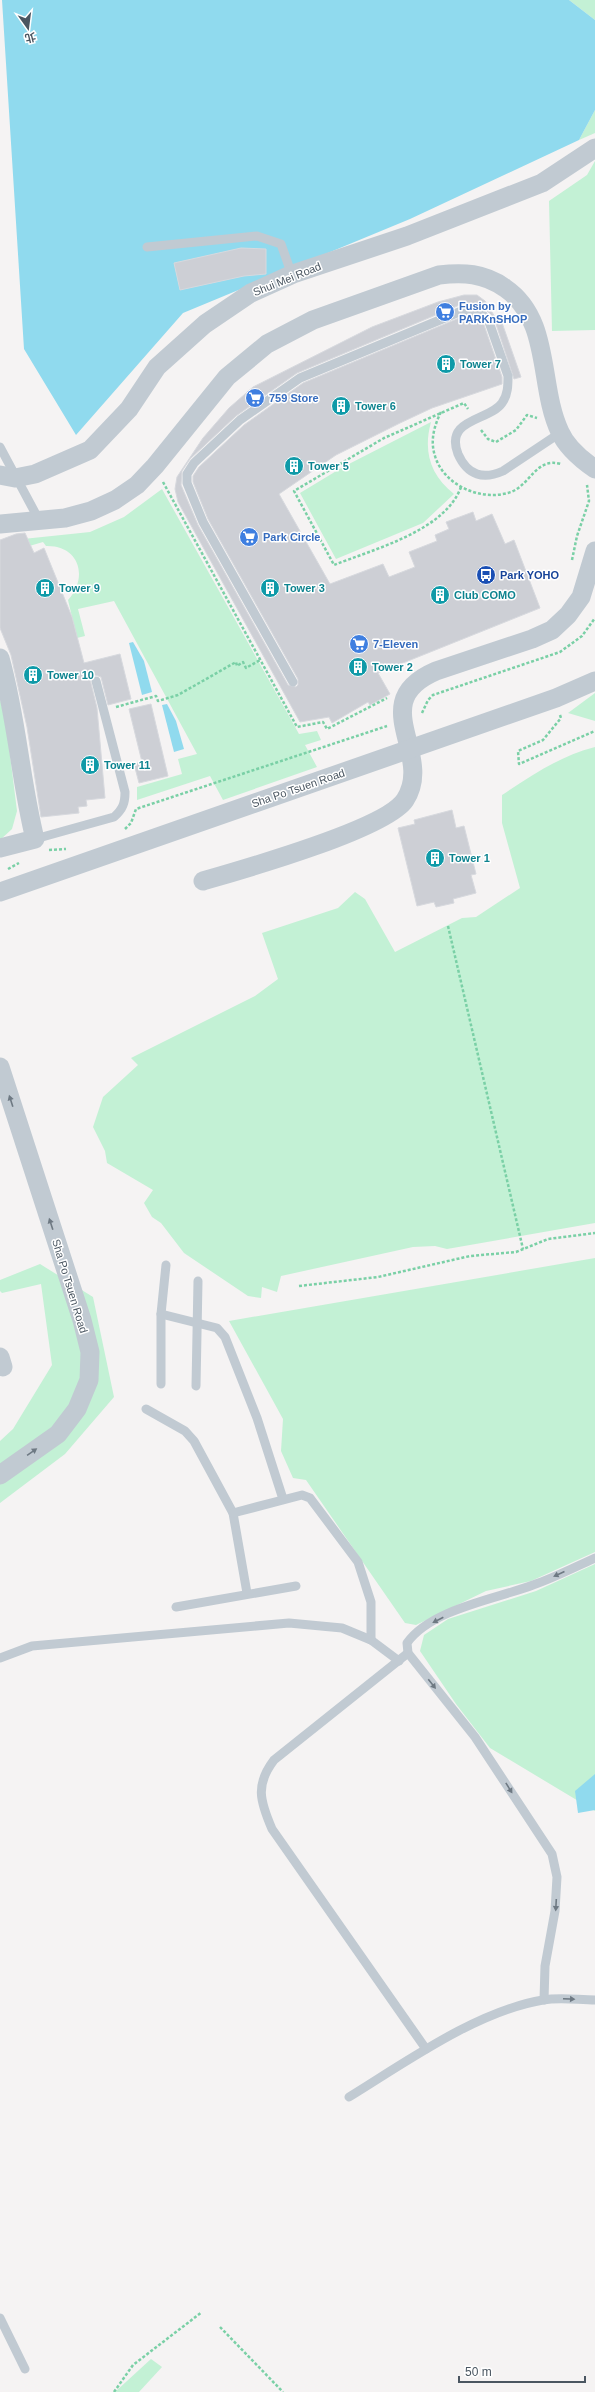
<svg xmlns="http://www.w3.org/2000/svg" width="595" height="2392" font-family="Arial,'Noto Sans TC',sans-serif">
<style>
.green{fill:#c3f1d5}
.water{fill:#90daee}
.building{fill:#cdcfd5;stroke:#d7d9de}
.lines{fill:none;stroke-linecap:round;stroke-linejoin:round}
.path{stroke:#7ad0a6;stroke-width:2.5;stroke-dasharray:3 2;stroke-linecap:butt}
.lane{stroke:#c1cad2;stroke-width:9}
.street{stroke:#c1cad2;stroke-width:19}
.oneway{fill:#6e7983}
.labels{text-anchor:middle;stroke-width:3;stroke-linejoin:round;paint-order:stroke}
.street-label{font-size:11px;fill:#4a5661;stroke:#fff}
.shop-label{font-size:11px;font-weight:bold;fill:#366cbe;stroke:#fff;text-anchor:start}
.culture-label{font-size:11px;font-weight:bold;fill:#0d838f;stroke:#fff;text-anchor:start}
.transit-label{font-size:11px;font-weight:bold;fill:#164399;stroke:#fff;text-anchor:start}
</style>
<rect width="100%" height="100%" fill="#f5f3f3"/>
<!-- green -->
<g class="green">
<polygon points="569,0 595,0 595,20"/>
<polygon points="595,110 595,133 579,140"/>
<polygon points="595,161 595,330 552,331 549,201 587,175"/>
<path d="M431 422C423 451 430 475 454 494L423 523 336 559 300 493 343 467Z"/>
<path d="M162 489 299 734 317 731 321 740 305 745 317 767 223 800 210 776 137 800V787L182 774 178 759 197 754 114 601 78 609 85 636 77 638 68 600C89 577 79 545 46 546L43 542 26 547 23 539 90 532 124 517Z"/>
<polygon points="595,693 595,721 568,713"/>
<polygon points="0,698 7,731 17,811 12,829 0,840"/>
<path d="M595 747V1223L447 1249 435 1246 413 1247 281 1276 277 1292 262 1287 261 1298 248 1296 184 1253 161 1223 152 1217 144 1203 153 1190 107 1163 105 1151 93 1127 103 1097 138 1065 131 1058 255 996 278 979 262 933 338 908 355 892 365 899 395 952 462 918 476 917 520 888 502 823V795C532 775 560 756 595 747Z"/>
<polygon points="595,1258 595,1552 531,1581 486,1591 416,1625 405,1623 306,1480 293,1478 281,1451 283,1419 229,1321"/>
<polygon points="40,1264 93,1297 114,1397 65,1454 0,1503 0,1441 13,1429 52,1365 41,1284 2,1293 0,1291 0,1280"/>
<polygon points="595,1564 595,1811 490,1748 456,1704 420,1651 424,1635 448,1619 536,1591"/>
<polygon points="151,2359 162,2367 139,2392 115,2392"/>
</g>
<!-- water -->
<g class="water">
<polygon points="2,0 569,0 595,20 595,110 579,140 410,219 183,313 76,435 24,349"/>
<polygon points="133,642 144,661 152,692 142,695 129,643"/>
<polygon points="167,704 176,721 184,749 174,752 162,705"/>
<polygon points="595,1774 595,1810 578,1813 575,1791"/>
</g>
<!-- building -->
<g class="building">
<polygon points="241,248 266,249 266,274 244,276 180,290 174,263"/>
<polygon points="464,295 477,295 485,301 495,317 500,317 521,377 514,379 494,318 485,309 462,304 297,373 236,416 190,459 182,471 181,485 198,525 288,685 296,687 298,685 298,679 208,519 193,482 193,476 199,467 244,425 303,383 464,316 480,320 484,325 502,377 502,384 432,408 400,423 336,455 279,494 330,584 383,564 389,577 415,567 409,552 437,541 435,535 449,529 446,522 473,512 476,521 492,514 505,544 514,540 540,608 378,673 390,694 370,705 368,702 332,723 329,717 300,722 178,502 175,489 177,477 203,438 229,408 253,387 372,327 438,302"/>
<polygon points="25,533 34,553 44,548 72,617 84,663 120,654 131,699 108,705 101,677 95,675 90,679 97,708 105,798 86,800 87,806 78,807 79,813 41,817 27,727 11,655 0,628 0,540 16,534"/>
<polygon points="151,704 168,776 139,783 134,764 142,762 129,709"/>
<polygon points="452,810 456,828 464,826 476,874 471,875 476,893 453,899 454,903 436,907 434,902 417,906 398,828 415,824 414,820"/>
</g>
<g class="lines">
<!-- path -->
<g class="path">
<path d="M441 412C434 426 430 441 435 456 444 486 482 502 511 492 531 484 536 457 561 464"/>
<polyline points="481,430 488,439 496,442 516,430 527,415 537,418"/>
<polyline points="163,482 297,727 323,722 327,729 387,698"/>
<path d="M461 487C445 531 374 549 334 565L294 491 384 438 464 403 468 409"/>
<polyline points="572,560 577,536 589,501 587,485"/>
<polyline points="116,707 156,696 158,701 178,695 236,662 237,666 243,662 246,668 260,660"/>
<polyline points="422,713 428,700 433,695 560,652 582,636 595,618"/>
<polyline points="560,715 561,718 543,740 518,751 519,764 595,731"/>
<polyline points="125,829 131,823 136,809 387,726"/>
<polyline points="49,850 66,849"/>
<polyline points="8,869 19,863"/>
<polyline points="448,926 523,1249"/>
<polyline points="299,1286 378,1277 470,1256 516,1252 548,1239 595,1233"/>
<polyline points="220,2327 283,2392"/>
<polyline points="114,2392 133,2365 202,2312"/>
</g>
<!-- lane -->
<g class="lane">
<polyline points="147,247 257,236 281,244 292,275"/>
<polyline points="0,447 39,520"/>
<path d="M293 682 203 522 187 483V474L194 463 240 420 300 378 464 310 483 315 489 322 508 376C508 385 508 395 502 403 490 421 444 418 458 454 462 463 468 471 477 474 486 477 494 475 503 471L560 433"/>
<path d="M35 839 114 817C123 809 125 803 125 792L96 681"/>
<polyline points="161,1314 217,1328 225,1337 257,1418 283,1499"/>
<polyline points="161,1384 161,1314 166,1265"/>
<polyline points="196,1386 198,1281"/>
<polyline points="146,1409 185,1431 194,1441 233,1513 247,1593"/>
<polyline points="233,1513 302,1495 310,1498 358,1562 371,1602 371,1640"/>
<polyline points="176,1607 296,1586"/>
<path d="M408 1653 274 1760C255 1785 260 1801 272 1829L426 2049"/>
<polyline points="0,1658 32,1646 289,1623 342,1628 371,1640 399,1661"/>
<path d="M544 2000 545 1966 555 1911 557 1877 552 1854 475 1737 408 1653 407 1643C431 1609 496 1599 533 1585 554 1578 575 1567 595 1558"/>
<path d="M349 2097C406 2062 477 2011 543 2000 561 1997 578 2000 595 2000"/>
<polyline points="0,2318 25,2369"/>
</g>
<!-- street -->
<g class="street">
<polyline points="0,475 15,478 35,474 90,450 129,409 157,367 205,324 251,293 293,274 407,236 542,183 595,148"/>
<path d="M0 524 65 518 91 511 115 500 137 485 155 466 227 377 267 344 313 320 439 275C463 272 484 273 505 288 552 320 538 386 560 432 566 446 582 460 595 469"/>
<path d="M0 658C17 718 20 779 35 839L0 848"/>
<path d="M203 881C241 870 386 829 405 800 435 754 364 702 436 671L532 639 552 630 568 615 581 597 595 551"/>
<polyline points="0,892 556,698 595,681"/>
<polyline points="0,1067 82,1320 90,1352 89,1380 77,1409 58,1434 0,1475"/>
<polyline points="0,1357 3,1367"/>
</g>
</g>
<!-- one-way arrows -->
<defs><path id="oneway-solid" d="M-6-.8H1V-3.2L6.5 0L1 3.2V.8H-6Z"/></defs>
<g class="oneway">
<use href="#oneway-solid" transform="translate(11 1101) rotate(-108)"/>
<use href="#oneway-solid" transform="translate(51 1224) rotate(-108)"/>
<use href="#oneway-solid" transform="translate(32 1452) rotate(-35)"/>
<use href="#oneway-solid" transform="translate(559 1574) rotate(156)"/>
<use href="#oneway-solid" transform="translate(438 1620) rotate(153)"/>
<use href="#oneway-solid" transform="translate(432 1684) rotate(52)"/>
<use href="#oneway-solid" transform="translate(509 1788) rotate(58)"/>
<use href="#oneway-solid" transform="translate(556 1905) rotate(93)"/>
<use href="#oneway-solid" transform="translate(569 1999) rotate(3)"/>
</g>
<!-- icons -->
<defs>
<symbol id="supermarket-disc" viewBox="-11 -11 22 22"><circle r="9.5" fill="#3f7fe0" stroke="#fff"/><path d="M-6-5.5h2.5l.6 2H6L4.5 2H-2.5L-4.4-4H-6ZM-1.5 3.2a1.3 1.3 0 1 0 .1 0ZM3 3.2a1.3 1.3 0 1 0 .1 0Z" fill="#fff"/></symbol>
<symbol id="building-disc" viewBox="-11 -11 22 22"><circle r="9.5" fill="#0f9aa8" stroke="#fff"/><path d="M-4-6H4V6H1V3H-1V6H-4ZM-2.5-4.3h1.7v1.8h-1.7ZM.8-4.3h1.7v1.8H.8ZM-2.5-1h1.7V.8h-1.7ZM.8-1h1.7V.8H.8Z" fill="#fff"/></symbol>
<symbol id="bus-disc" viewBox="-11 -11 22 22"><circle r="9.5" fill="#1a4fb4" stroke="#fff"/><path d="M-5-6H5V4H4V6H2V4H-2V6H-4V4H-5ZM-3.5-4V0h7V-4ZM-3.5 1.2v1.5H-2V1.2ZM2 1.2v1.5H3.5V1.2Z" fill="#fff"/></symbol>
</defs>
<g fill-rule="evenodd">
<use href="#supermarket-disc" x="434" y="301" width="22" height="22"/>
<use href="#building-disc" x="435" y="353" width="22" height="22"/>
<use href="#supermarket-disc" x="244" y="387" width="22" height="22"/>
<use href="#building-disc" x="330" y="395" width="22" height="22"/>
<use href="#building-disc" x="283" y="455" width="22" height="22"/>
<use href="#supermarket-disc" x="238" y="526" width="22" height="22"/>
<use href="#bus-disc" x="475" y="564" width="22" height="22"/>
<use href="#building-disc" x="34" y="577" width="22" height="22"/>
<use href="#building-disc" x="259" y="577" width="22" height="22"/>
<use href="#building-disc" x="429" y="584" width="22" height="22"/>
<use href="#supermarket-disc" x="348" y="633" width="22" height="22"/>
<use href="#building-disc" x="347" y="656" width="22" height="22"/>
<use href="#building-disc" x="22" y="664" width="22" height="22"/>
<use href="#building-disc" x="79" y="754" width="22" height="22"/>
<use href="#building-disc" x="424" y="847" width="22" height="22"/>
</g>
<g class="labels">
<!-- street labels -->
<g class="street-label">
<text transform="translate(287 279) rotate(-22)" y="4">Shui Mei Road</text>
<text transform="translate(298 788) rotate(-19)" y="4">Sha Po Tsuen Road</text>
<text transform="translate(70 1286) rotate(73)" y="4">Sha Po Tsuen Road</text>
</g>
<!-- shop labels -->
<g class="shop-label">
<text x="459" y="310">Fusion by<tspan x="459" dy="13">PARKnSHOP</tspan></text>
<text x="269" y="402">759 Store</text>
<text x="263" y="541">Park Circle</text>
<text x="373" y="648">7-Eleven</text>
</g>
<!-- culture labels -->
<g class="culture-label">
<text x="460" y="368">Tower 7</text>
<text x="355" y="410">Tower 6</text>
<text x="308" y="470">Tower 5</text>
<text x="59" y="592">Tower 9</text>
<text x="284" y="592">Tower 3</text>
<text x="454" y="599">Club COMO</text>
<text x="372" y="671">Tower 2</text>
<text x="47" y="679">Tower 10</text>
<text x="104" y="769">Tower 11</text>
<text x="449" y="862">Tower 1</text>
</g>
<!-- transit labels -->
<g class="transit-label">
<text x="500" y="579">Park YOHO</text>
</g>
</g>
<!-- north arrow -->
<g transform="translate(28 28) rotate(166)" stroke="#ffffff" stroke-width="3" paint-order="stroke">
<path d="M0-3L7 15L0 10L-7 15Z" fill="#4a5661"/>
<text y="-6" font-size="11" font-weight="bold" text-anchor="middle" fill="#4a5661">北</text>
</g>
<!-- scale -->
<path d="M459 2376v6h126v-6" fill="none" stroke="#4a5661" stroke-width="2"/>
<text x="465" y="2376" font-size="12" fill="#4a5661" stroke="#ffffff" stroke-width="3" paint-order="stroke">50 m</text>
</svg>
